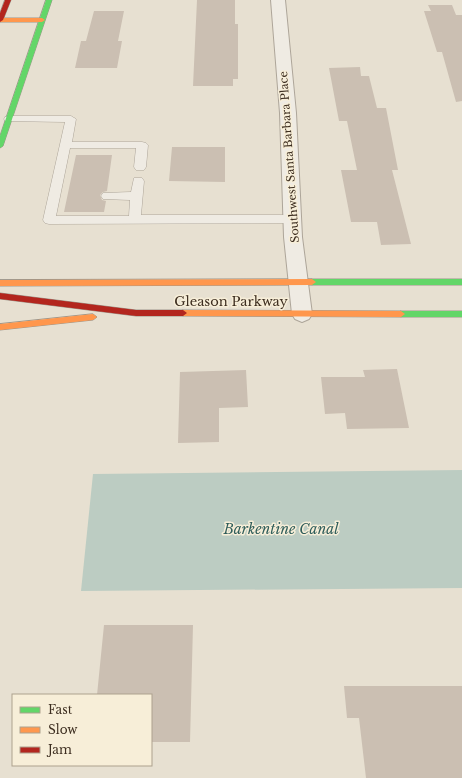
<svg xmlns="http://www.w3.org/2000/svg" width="462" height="778" font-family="'Libre Baskerville',serif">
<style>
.water{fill:#bcccc2}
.building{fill:#cbbfb2}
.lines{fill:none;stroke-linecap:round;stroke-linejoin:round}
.lane-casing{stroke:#ada599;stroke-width:1}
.street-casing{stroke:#ada599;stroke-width:2}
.fast-casing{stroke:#9c958a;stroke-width:1}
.slow-casing{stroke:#9c958a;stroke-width:1}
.jam-casing{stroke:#9c958a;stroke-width:1}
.lane{fill:#efebe3;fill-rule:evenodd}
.street{fill:#efebe3;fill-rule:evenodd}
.fast{fill:#63d668;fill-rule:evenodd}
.slow{fill:#ff974d;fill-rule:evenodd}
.jam{fill:#b3261e;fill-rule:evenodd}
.labels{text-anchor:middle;stroke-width:3;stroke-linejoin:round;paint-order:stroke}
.far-street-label{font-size:11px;fill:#3d2e20;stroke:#f7eed8}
.street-label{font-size:13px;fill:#3d2e20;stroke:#f7eed8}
.water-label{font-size:14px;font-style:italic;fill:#2f5d5a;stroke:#f7eed8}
</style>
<rect width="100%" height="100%" fill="#e7e0d1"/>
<!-- water -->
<polygon class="water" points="462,470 462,588 81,591 93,474"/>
<!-- building -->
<g class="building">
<polygon points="197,0 235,0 235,24 238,24 238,79 233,79 233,86 193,86"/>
<polygon points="428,5 452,5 456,15 462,15 462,101 456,102 442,52 437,52 424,11 431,11"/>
<polygon points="94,11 124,11 118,41 122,41 117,68 75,68 81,41 86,41"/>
<polygon points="360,67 361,76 369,76 377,108 386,108 398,170 392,170 411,244 381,245 377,222 351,222 341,170 357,170 347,121 339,121 329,68"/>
<polygon points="172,147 225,147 225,182 169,181"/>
<polygon points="76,155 112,155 107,191 103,192 100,195 102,200 106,201 104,212 64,212"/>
<polygon points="397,369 409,428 347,429 345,413 325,414 321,377 365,377 363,370"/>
<polygon points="246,370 248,407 219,408 219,442 178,443 180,372"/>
<polygon points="104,625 193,625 190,742 151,742 151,695 97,695"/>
<polygon points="344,686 462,686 462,778 366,778 359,718 347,718"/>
</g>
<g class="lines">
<defs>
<polygon id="lane" points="9,116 71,116 76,119 72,142 142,142 146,143 148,145 146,167 144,170 136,170 134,167 136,148 70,148 56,216 129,216 130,200 103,199 101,196 103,193 131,192 134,178 142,178 144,181 141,215 293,215 297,216 299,219 297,222 293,223 49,224 45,223 43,220 65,122 5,121 4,119 5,117"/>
<polygon id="street" points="271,0 285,0 296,113 302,237 312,314 309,319 302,322 295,319 292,314 284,237 280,113"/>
<g id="fast">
<polygon points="46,0 52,0 3,146 0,148 0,136"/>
<polygon points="312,279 462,279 462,285 312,285 308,282"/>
<polygon points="401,311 462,311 462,317 401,317 397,314"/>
</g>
<g id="slow">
<polygon points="0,18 42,18 45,20 42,22 0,22"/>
<polygon points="312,279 316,282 312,285 0,286 0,280"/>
<polygon points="183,310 401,311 405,314 401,317 183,316 179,313"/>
<polygon points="93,314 97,317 93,320 0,330 0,324"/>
</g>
<g id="jam">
<polygon points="5,0 11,0 3,20 0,22 0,13"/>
<polygon points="0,293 136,310 183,310 187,313 183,316 136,316 0,299"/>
</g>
</defs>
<!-- lane casing -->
<use href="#lane" class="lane-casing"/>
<!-- street casing -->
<use href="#street" class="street-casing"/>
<!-- fast casing -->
<use href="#fast" class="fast-casing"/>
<!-- slow casing -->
<use href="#slow" class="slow-casing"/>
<!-- jam casing -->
<use href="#jam" class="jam-casing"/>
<!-- lane -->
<use href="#lane" class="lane"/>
<!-- street -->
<use href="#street" class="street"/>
<!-- fast -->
<use href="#fast" class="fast"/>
<!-- slow -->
<use href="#slow" class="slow"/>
<!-- jam -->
<use href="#jam" class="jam"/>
</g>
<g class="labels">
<!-- far-street labels -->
<g class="far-street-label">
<text transform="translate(289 157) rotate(-94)" y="4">Southwest Santa Barbara Place</text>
</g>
<!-- street labels -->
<g class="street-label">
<text x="231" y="306">Gleason Parkway</text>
</g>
<!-- water labels -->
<g class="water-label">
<text x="281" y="534">Barkentine Canal</text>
</g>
</g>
<!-- legend -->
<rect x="12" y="694" width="140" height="72" fill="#f7eed8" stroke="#ada18e"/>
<rect x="20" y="707" width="20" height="6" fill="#63d668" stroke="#ada18e"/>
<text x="48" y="714" font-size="12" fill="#3d2e20">Fast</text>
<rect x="20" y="727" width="20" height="6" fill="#ff974d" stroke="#ada18e"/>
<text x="48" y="734" font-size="12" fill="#3d2e20">Slow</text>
<rect x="20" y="747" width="20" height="6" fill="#b3261e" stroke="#ada18e"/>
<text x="48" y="754" font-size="12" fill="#3d2e20">Jam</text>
</svg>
